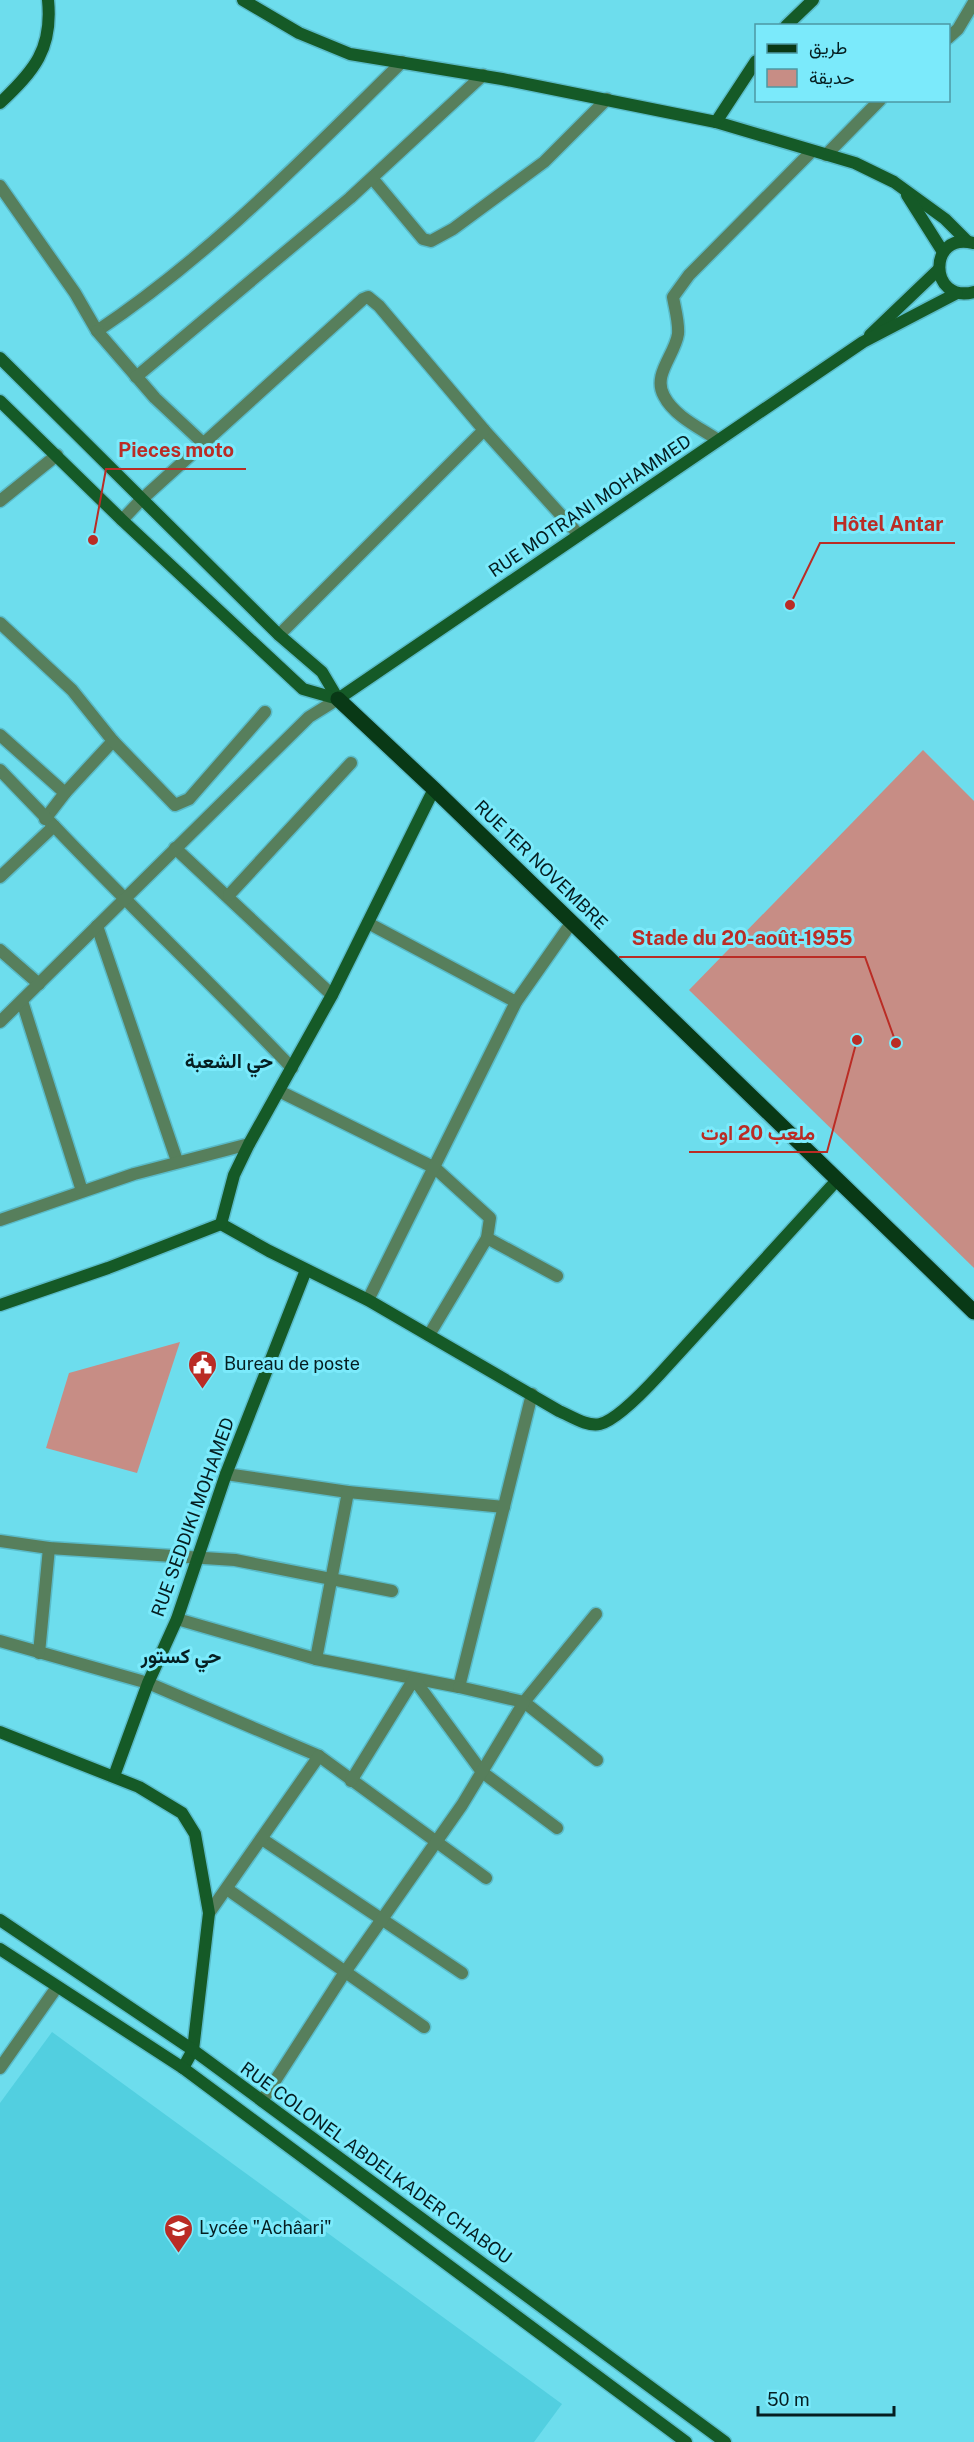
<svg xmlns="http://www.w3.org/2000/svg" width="974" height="2442" font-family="'Public Sans',Vazirmatn,sans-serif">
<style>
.built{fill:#52cfe0}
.green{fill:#c78d85}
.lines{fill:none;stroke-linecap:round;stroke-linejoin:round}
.street-casing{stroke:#5abbc8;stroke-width:15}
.secondary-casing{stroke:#5abbc8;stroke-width:15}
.primary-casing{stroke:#5abbc8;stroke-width:18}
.street{stroke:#577f5c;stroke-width:12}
.secondary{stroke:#155a27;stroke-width:12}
.primary{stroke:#093916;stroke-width:15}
.labels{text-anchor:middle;stroke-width:6;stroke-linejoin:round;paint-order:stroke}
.street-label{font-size:18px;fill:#051e21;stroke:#7beafb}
.poi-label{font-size:18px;fill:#051e21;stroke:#7beafb;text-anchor:start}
.neighbourhood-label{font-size:20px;font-weight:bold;fill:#051e21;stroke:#7beafb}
.leader{fill:none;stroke:#ba2c25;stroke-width:2}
.callout-dot{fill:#ba2c25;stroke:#7beafb;stroke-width:2}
.callout-label{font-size:20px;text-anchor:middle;font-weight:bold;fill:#ba2c25;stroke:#7beafb;stroke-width:6;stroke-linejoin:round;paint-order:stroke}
</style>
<rect width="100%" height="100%" fill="#6ddded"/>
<!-- built -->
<polygon class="built" points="52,2032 562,2404 534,2442 0,2442 0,2103"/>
<!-- green -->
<g class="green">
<polygon points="923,750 974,801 974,1268 689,990"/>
<polygon points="180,1342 137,1473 46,1448 69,1373"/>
</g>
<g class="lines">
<defs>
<g id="street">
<polyline points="948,38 958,29 974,2"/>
<polyline points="826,155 880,100"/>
<polyline points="372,178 423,239 431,241 453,229 544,162 607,99"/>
<path d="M0 186 75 293 97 331C211 255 305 157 402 62"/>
<polyline points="97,331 155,398 204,444"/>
<polyline points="136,377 350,198 483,75"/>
<path d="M718 440C700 428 674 416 664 396 652 375 675 355 678 334 679 322 675 309 673 297L689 275 812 151"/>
<polyline points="0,501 57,455"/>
<polyline points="122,520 141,500 363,299 368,297 379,306 484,430 579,535"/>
<polyline points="0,623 72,690 113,741 65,793"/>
<polyline points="279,635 484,430"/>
<polyline points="0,735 65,793 45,819"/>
<polyline points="113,741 175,805 189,799 265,712"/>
<polyline points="0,770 54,826 0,877"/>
<path d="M54 826C132 908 214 986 292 1068"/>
<polyline points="175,848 332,995"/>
<polyline points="229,895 351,763"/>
<polyline points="368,923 516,1002"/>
<polyline points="97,926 177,1161"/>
<polyline points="0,950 39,984"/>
<polyline points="22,1001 82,1191"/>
<polyline points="0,1022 309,717 338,699"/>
<polyline points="279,1091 435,1168 490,1218 487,1238 429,1335"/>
<polyline points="0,1220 134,1174 249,1144"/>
<polyline points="487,1238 557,1276"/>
<polyline points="368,1300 516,1002 572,922"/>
<polyline points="226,1474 348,1492 504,1507"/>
<polyline points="0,1541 49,1548 235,1560 392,1591"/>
<polyline points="596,1614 524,1702 597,1760"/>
<polyline points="177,1619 316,1659 459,1687 532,1394"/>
<polyline points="0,1641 148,1683 319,1756 486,1878"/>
<polyline points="39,1653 49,1548"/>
<polyline points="316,1659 348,1492"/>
<polyline points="351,1781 414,1679 482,1772 557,1828"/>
<polyline points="262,1839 462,1973"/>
<polyline points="227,1889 424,2027"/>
<polyline points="209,1913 319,1756"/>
<polyline points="0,2068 57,1987"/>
<polyline points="262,2101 345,1972 462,1805 524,1702 459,1687"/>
</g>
<g id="secondary">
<polyline points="243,0 299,33 350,54 502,79 716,122 855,163 894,182 945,219 967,241"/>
<polyline points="786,26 813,0"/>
<path d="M0 103C34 71 53 49 48 0"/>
<polyline points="716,122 756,61"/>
<polyline points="907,195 943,252"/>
<path d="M973 243C928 231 928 304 974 292"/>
<polyline points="870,335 938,270"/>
<polyline points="0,358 279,635 322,672 338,699"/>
<polyline points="0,401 122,520 303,689 338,699"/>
<polyline points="338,699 863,342 957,293"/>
<path d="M221 1224 269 1251 368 1300 559 1411C571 1416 587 1427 600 1424 617 1420 647 1388 659 1375L838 1179"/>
<polyline points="0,1305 108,1268 221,1224 234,1175 249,1144 332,995 434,789"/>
<polyline points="0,1732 139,1787 182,1813 195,1834 209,1913 193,2050 183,2068"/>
<polyline points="114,1776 148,1683 177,1619 226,1474 306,1270"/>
<polyline points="0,1920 193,2050 725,2442"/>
<polyline points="0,1949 183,2068 686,2442"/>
</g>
<polyline id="primary" points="338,699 434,789 974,1312"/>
</defs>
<!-- street casing -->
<use href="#street" class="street-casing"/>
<!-- secondary casing -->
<use href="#secondary" class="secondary-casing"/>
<!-- primary casing -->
<use href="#primary" class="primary-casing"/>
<!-- street -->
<use href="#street" class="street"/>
<!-- secondary -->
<use href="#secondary" class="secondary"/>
<!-- primary -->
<use href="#primary" class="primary"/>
</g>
<!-- icons -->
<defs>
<symbol id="civic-pin" viewBox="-11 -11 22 30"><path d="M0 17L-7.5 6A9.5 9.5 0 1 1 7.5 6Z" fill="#ba2c25" stroke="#7beafb"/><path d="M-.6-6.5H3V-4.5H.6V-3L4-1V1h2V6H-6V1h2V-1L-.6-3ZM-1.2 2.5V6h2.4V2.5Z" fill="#fff"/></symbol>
<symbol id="school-pin" viewBox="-11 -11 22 30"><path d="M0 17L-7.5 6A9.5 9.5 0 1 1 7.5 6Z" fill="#ba2c25" stroke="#7beafb"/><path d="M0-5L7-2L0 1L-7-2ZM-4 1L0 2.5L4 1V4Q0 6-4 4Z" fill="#fff"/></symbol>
</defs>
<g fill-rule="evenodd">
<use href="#civic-pin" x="186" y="1348" width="33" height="45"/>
<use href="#school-pin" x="162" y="2212" width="33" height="45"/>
</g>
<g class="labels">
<!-- street labels -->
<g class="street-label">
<text transform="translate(590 506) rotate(-34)" y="6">RUE MOTRANI MOHAMMED</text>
<text transform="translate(541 865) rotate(44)" y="6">RUE 1ER NOVEMBRE</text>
<text transform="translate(193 1517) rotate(-70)" y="6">RUE SEDDIKI MOHAMED</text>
<text transform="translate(376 2163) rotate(36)" y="6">RUE COLONEL ABDELKADER CHABOU</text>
</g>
<!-- poi labels -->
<g class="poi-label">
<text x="224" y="1370">Bureau de poste</text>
<text x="199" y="2234">Lycée "Achâari"</text>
</g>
<!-- neighbourhood labels -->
<g class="neighbourhood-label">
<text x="229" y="1068">حي الشعبة</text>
<text x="181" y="1663">حي كستور</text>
</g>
</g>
<!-- callouts -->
<path class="leader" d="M93 540L106 469H246M790 605L820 543H955M896 1043L865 957H619M857 1040L827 1152H689"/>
<g class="callout-dot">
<circle cx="93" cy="540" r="6"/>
<circle cx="790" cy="605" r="6"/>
<circle cx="896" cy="1043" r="6"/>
<circle cx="857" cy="1040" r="6"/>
</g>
<g class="callout-label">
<text x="176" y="457">Pieces moto</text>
<text x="888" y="531">Hôtel Antar</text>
<text x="742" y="945">Stade du 20-août-1955</text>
<text x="758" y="1140">ملعب 20 اوت</text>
</g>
<!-- legend -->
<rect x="755" y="24" width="195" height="78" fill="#7beafb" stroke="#4c98a4" stroke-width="1.5"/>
<rect x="767" y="44" width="30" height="9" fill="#093916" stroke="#4c98a4" stroke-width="1.5"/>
<text x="809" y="54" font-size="18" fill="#051e21">طريق</text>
<rect x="767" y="69" width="30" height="18" fill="#c78d85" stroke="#4c98a4" stroke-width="1.5"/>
<text x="809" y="84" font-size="18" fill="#051e21">حديقة</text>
<!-- scale -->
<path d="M758 2406v9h136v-9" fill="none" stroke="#051e21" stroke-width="3"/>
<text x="767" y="2406" font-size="18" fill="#051e21" stroke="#7beafb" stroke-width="4.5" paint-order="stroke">50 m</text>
</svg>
